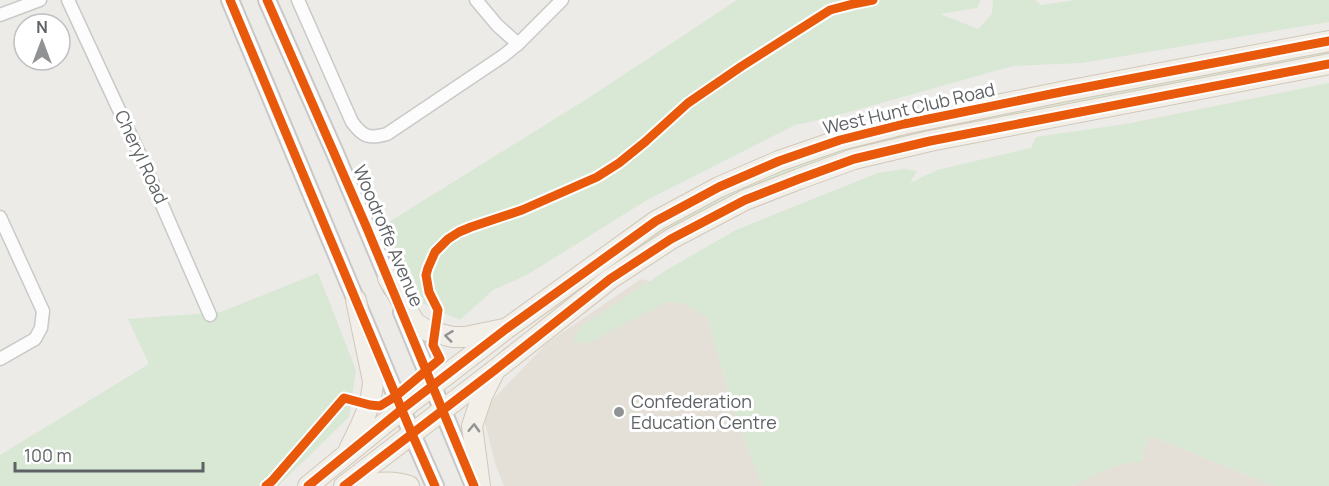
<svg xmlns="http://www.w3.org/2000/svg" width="1329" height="486" font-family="Manrope,sans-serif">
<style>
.commercial{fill:#e5e0d7}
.green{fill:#d9e7d5}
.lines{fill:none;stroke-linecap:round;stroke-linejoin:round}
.street-casing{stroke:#c9c9c8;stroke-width:15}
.secondary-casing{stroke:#c7c8c7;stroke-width:20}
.primary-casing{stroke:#d1c8b9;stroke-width:22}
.street{stroke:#fcfcfc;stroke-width:12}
.secondary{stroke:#fcfcfc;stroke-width:16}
.primary{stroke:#f2efe9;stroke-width:20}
.cycleway-casing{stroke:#fff;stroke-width:13}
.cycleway{stroke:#e8590c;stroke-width:9}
.oneway{stroke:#929393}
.poi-dot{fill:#909293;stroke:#fff;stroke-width:2}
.labels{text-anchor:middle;stroke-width:6;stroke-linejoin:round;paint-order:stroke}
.street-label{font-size:18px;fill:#5e6265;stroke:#fff}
.poi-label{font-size:18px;fill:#5e6265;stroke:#fff;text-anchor:start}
</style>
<rect width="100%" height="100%" fill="#ecebe8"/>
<!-- commercial -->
<g class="commercial">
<polygon points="641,279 698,294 684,304 707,317 735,414 749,452 763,486 504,486 495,463 482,411 547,343"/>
<polygon points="1151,436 1273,486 1072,486 1109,467 1131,462 1142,462 1143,451"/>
</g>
<!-- green -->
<g class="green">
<polygon points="737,0 981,0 977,8 940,14 978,29 992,14 993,0 1035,0 1041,5 1076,0 1329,0 1329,22 1082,63 1013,66 824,119 795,125 647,200 527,275 493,290 460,320 413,299 384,225 590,97"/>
<polygon points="1329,48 1329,56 1032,112 1031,107"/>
<path d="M1329 83V486H1273L1151 436 1143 451 1142 462C1115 463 1096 474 1072 486H763L749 452 735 414 707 317 684 304 666 302 589 343 573 342 580 327 668 269 736 230 878 173 904 169 917 171 910 183 937 170 1031 148 1036 137 1126 124Z"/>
<polygon points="1025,108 1026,113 910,138 622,263 620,260 630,248 657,229 757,177 864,141"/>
<polygon points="318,273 356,370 349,417 278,486 0,486 0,455 149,364 128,319 221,312"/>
</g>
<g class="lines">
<defs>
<g id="street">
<polyline points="68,0 145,166 210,315"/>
<path d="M298 0 352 122C363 137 369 139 387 134L503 56 518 44 562 0"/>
<polyline points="476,0 497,25 518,44"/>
<polyline points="0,15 40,0"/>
<polyline points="0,217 43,311 41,328 35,339 0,359"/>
</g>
<g id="secondary">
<polyline points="230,0 412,434 435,486"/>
<polyline points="267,0 335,153 392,288"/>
<polyline points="402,312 474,486"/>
</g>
<g id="primary">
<polyline points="388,278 415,323 428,331 453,337 465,337 504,329"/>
<path d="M349 450C360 426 372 407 373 381L356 300"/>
<polyline points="308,486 401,410 506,329 656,221 719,187 779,161 840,140 904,124 1061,92 1329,41"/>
<polyline points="344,486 495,370 610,279 671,239 745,200 799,179 854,159 930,141 1329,64"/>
<path d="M362 486C377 482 394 481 409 486"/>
<polyline points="480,486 472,426 482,396 493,374"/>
</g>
</defs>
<!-- street casing -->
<use href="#street" class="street-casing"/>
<!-- secondary casing -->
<use href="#secondary" class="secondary-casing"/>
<!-- primary casing -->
<use href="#primary" class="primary-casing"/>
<!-- street -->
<use href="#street" class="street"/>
<!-- secondary -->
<use href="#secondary" class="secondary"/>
<!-- primary -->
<use href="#primary" class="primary"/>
<defs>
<g id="cycleway">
<polyline points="230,0 412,434 435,486"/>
<polyline points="267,0 366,226 474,486"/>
<polyline points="266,486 272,481 344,398 370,405 380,406 396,396 440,359 433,345 438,310 429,292 426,275 428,268 435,252 448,239 459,232 471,227 522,210 597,177 619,163 645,142 688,103 742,66 830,10 853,4 873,0"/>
<polyline points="308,486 401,410 506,329 656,221 719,187 779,161 840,140 904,124 1061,92 1329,41"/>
<polyline points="344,486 495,370 610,279 671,239 745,200 799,179 854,159 930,141 1329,64"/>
</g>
</defs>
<!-- cycleway casing -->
<use href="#cycleway" class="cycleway-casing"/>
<!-- cycleway -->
<use href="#cycleway" class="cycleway"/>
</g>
<!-- one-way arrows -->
<defs><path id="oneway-chevron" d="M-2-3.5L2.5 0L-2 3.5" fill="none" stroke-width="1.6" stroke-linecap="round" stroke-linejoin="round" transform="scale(1.5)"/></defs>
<g class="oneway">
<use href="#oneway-chevron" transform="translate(449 336) rotate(-173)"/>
<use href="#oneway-chevron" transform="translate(474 428) rotate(-88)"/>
</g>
<!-- markers -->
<circle class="poi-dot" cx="619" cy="412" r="6"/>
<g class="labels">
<!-- street labels -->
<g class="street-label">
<text transform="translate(909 109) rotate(-13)" y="6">West Hunt Club Road</text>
<text transform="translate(141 157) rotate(65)" y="6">Cheryl Road</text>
<text transform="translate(388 236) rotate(67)" y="6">Woodroffe Avenue</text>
</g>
<!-- poi labels -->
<g class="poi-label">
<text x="631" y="408">Confederation<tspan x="631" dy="21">Education Centre</tspan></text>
</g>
</g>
<!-- north arrow -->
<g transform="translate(42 42)"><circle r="28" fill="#ffffff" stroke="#bfc0c1" stroke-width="1.5"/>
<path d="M0-4.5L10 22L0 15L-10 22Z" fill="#909293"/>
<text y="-9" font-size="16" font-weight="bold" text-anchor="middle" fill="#5e6265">N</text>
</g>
<!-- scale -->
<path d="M15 462v9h188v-9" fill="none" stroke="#5e6265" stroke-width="3"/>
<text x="24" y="462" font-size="18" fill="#5e6265" stroke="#ffffff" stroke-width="4.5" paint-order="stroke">100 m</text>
</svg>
